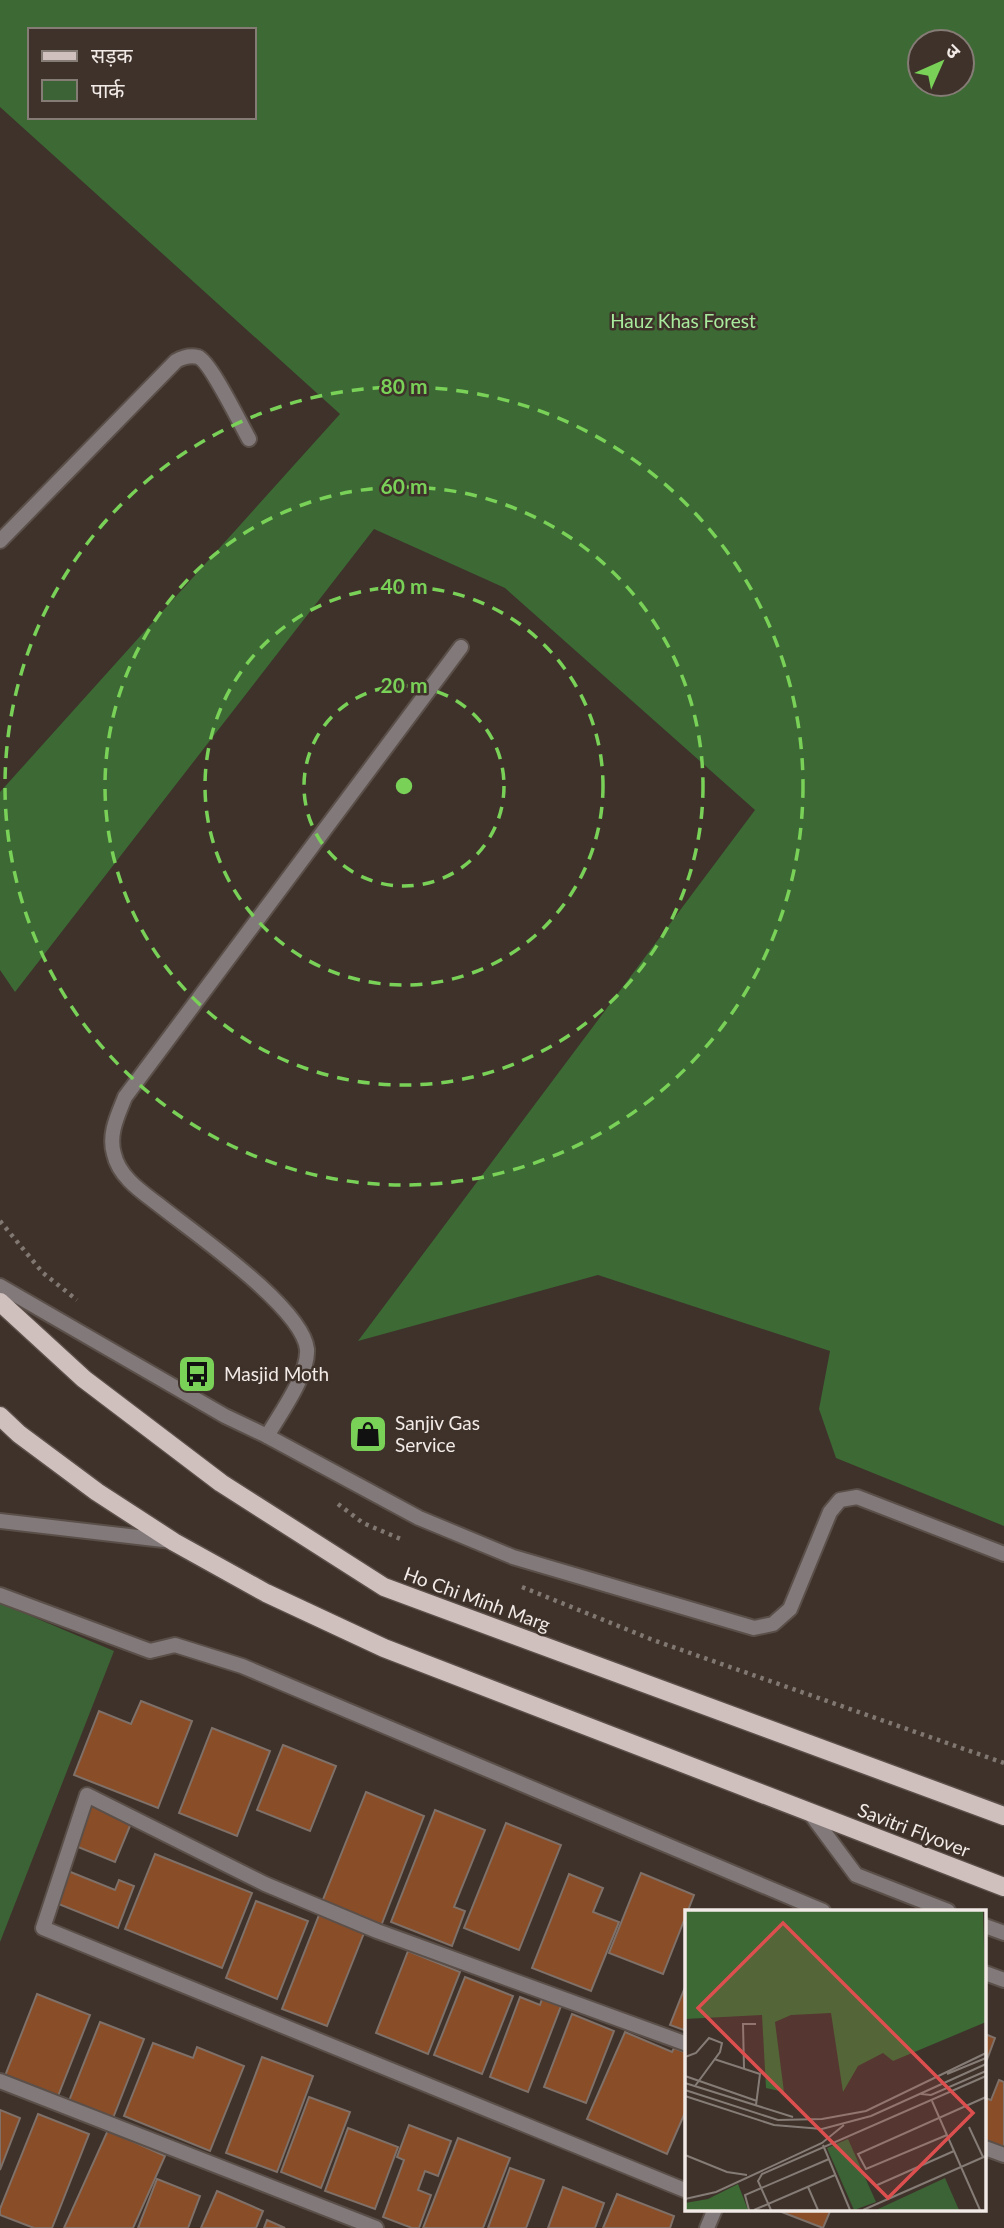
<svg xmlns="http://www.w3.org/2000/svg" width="1004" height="2228" font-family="Lato,'Noto Sans Devanagari',sans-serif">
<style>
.green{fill:#3c6335}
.forest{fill:#3c6934;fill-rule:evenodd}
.building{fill:#894d28;stroke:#7f7068;stroke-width:2}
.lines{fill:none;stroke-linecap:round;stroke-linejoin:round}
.service-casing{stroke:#5b4f49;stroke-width:18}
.minor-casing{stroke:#5b4f49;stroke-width:18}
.tertiary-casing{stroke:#5b4f49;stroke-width:18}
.primary-casing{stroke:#5b4f49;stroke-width:21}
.path{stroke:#827872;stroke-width:4.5;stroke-dasharray:3.5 5;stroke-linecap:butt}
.service{stroke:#827a7a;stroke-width:14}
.minor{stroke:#827a7a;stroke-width:14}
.tertiary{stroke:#827a7a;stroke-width:14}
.primary{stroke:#cfbfbd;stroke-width:18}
.ring{fill:none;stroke:#79d158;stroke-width:3.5;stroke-dasharray:12 9}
.labels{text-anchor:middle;stroke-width:5;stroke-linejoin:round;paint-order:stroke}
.park-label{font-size:19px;fill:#a8eb9c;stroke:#3e322b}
.poi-label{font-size:19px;fill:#f2eae6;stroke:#3e322b;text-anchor:start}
.street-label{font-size:19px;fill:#f2eae6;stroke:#3e322b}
.inset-road{fill:none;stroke:#867c76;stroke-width:2}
.view{fill:#dc4f4e;fill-opacity:0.15;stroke:#dc4f4e;stroke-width:3.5}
.inset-edge{fill:none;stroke:#f2eae6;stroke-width:3.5}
.centre{fill:#79d158;stroke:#3e322b;stroke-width:3.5}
.ring-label{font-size:21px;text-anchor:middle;font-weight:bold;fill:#79d158;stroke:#3e322b;stroke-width:5;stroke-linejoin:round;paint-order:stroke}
</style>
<rect width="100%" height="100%" fill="#3e322b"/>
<!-- green -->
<polygon class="green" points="0,1603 114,1651 0,1942"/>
<!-- forest -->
<path class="forest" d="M0 0H1004V1526L836 1458 819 1409 830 1351 598 1275 358 1341 755 810 505 588 374 529 15 992 0 970V792L340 414 0 107ZM30 30H254V117H30ZM920 42H962V84H920Z"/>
<!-- building -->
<g class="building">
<polygon points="141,1701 192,1721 158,1808 74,1775 99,1711 131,1724"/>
<polygon points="212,1728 270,1751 237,1836 179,1813"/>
<polygon points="283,1745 336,1766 310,1831 257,1810"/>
<polygon points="366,1792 424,1816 381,1926 322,1902"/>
<polygon points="89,1804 132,1821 115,1862 73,1845"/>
<polygon points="435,1810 485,1830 454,1907 465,1911 452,1946 391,1922"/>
<polygon points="506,1823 561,1845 519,1950 464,1928"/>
<polygon points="155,1854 252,1893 222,1968 125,1929"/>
<polygon points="68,1871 115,1890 119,1880 134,1886 118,1928 56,1903"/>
<polygon points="641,1873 694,1895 663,1974 609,1953"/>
<polygon points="569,1874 603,1888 593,1912 619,1922 591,1991 532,1968"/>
<polygon points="256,1901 308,1921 277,1999 226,1978"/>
<polygon points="319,1915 364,1933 327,2026 282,2009"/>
<polygon points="408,1951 460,1972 428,2054 376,2033"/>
<polygon points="465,1977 513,1996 482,2074 434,2055"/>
<polygon points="687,1982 687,2031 670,2025"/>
<polygon points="37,1994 90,2015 58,2096 5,2076"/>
<polygon points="520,1997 540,2005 542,1999 561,2006 528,2092 490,2077"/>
<polygon points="572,2014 614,2031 586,2103 544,2087"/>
<polygon points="100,2022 144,2039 113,2118 69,2101"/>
<polygon points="625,2032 672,2052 674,2048 687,2053 687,2108 667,2154 587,2119"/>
<polygon points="985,2034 995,2038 985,2065"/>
<polygon points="153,2043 193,2058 197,2047 244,2066 210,2151 124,2116"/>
<polygon points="262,2057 313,2076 277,2172 226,2153"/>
<polygon points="999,2080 1004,2082 1004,2150 985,2142 985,2098 991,2100"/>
<polygon points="309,2097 350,2112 321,2188 281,2172"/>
<polygon points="0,2110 20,2118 0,2170"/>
<polygon points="38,2114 89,2134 52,2228 34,2228 0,2215 0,2209"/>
<polygon points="409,2125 451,2141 438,2176 425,2171 418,2190 431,2195 419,2228 412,2228 383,2217 404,2160 397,2157"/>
<polygon points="348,2128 398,2147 375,2209 325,2191"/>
<polygon points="108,2130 165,2156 133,2228 64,2228"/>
<polygon points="458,2138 510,2158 483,2228 423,2228"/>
<polygon points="510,2168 544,2180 526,2228 488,2228"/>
<polygon points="157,2179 200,2196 188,2228 138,2228"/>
<polygon points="563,2187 604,2203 595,2228 548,2228"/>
<polygon points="217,2191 263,2211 256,2228 201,2228"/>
<polygon points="617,2194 674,2216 670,2228 603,2228"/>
<polygon points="774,2209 831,2209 823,2228"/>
<polygon points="267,2220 285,2228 264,2228"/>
</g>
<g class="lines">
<defs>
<g id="service">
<polyline points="0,1286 225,1416 267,1436 419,1518 513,1557 754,1628 773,1624 790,1609 830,1512 840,1500 857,1497 1004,1554"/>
<path d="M267 1436C280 1414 309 1374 307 1349 302 1307 194 1233 159 1205 142 1192 119 1177 114 1154 108 1134 118 1115 125 1097L461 647"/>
</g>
<g id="minor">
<path d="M0 541 176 361C183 357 189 355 198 357 210 361 241 425 249 439"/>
<polyline points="0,1521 172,1541"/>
<polyline points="0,1595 150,1651 175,1645 242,1666 823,1911"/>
<polyline points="985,1973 1004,1980"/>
<polyline points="687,2044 377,1931 265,1884 87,1795 43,1928 687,2191"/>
<polyline points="0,2081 376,2228"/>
<polyline points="985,2148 1004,2155"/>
<polyline points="707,2228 715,2209"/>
</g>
<g id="tertiary">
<polyline points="810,1813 856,1875 948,1911"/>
<polyline points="985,1926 1004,1933"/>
</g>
<g id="primary">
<polyline points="0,1302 84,1379 221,1483 384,1587 1004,1816"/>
<polyline points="0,1416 19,1434 97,1492 174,1542 266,1593 384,1648 1004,1887"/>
</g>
</defs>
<!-- service casing -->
<use href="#service" class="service-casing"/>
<!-- minor casing -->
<use href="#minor" class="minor-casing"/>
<!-- tertiary casing -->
<use href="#tertiary" class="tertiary-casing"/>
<!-- primary casing -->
<use href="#primary" class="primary-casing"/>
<!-- path -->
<g class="path">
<polyline points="0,1221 43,1273 77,1300"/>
<polyline points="338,1504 363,1523 403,1540"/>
<polyline points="522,1587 653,1640 1004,1763"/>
</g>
<!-- service -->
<use href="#service" class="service"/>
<!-- minor -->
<use href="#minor" class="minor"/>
<!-- tertiary -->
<use href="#tertiary" class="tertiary"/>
<!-- primary -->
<use href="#primary" class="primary"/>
</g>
<!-- distance rings -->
<g class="ring">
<circle cx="404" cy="786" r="100"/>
<circle cx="404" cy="786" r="199"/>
<circle cx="404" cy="786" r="299"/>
<circle cx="404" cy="786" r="399"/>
</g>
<!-- icons -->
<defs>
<symbol id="bus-square" viewBox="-11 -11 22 22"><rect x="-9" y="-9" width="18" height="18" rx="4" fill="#79d158" stroke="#3e322b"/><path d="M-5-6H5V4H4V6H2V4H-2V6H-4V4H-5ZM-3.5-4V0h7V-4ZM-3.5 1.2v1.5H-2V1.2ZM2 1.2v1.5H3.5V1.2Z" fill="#111"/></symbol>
<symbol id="shop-square" viewBox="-11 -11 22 22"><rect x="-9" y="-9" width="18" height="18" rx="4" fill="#79d158" stroke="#3e322b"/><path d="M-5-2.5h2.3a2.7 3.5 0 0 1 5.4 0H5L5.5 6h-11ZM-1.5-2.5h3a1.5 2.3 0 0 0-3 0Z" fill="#111"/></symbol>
</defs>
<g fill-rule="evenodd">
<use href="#bus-square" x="175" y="1352" width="44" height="44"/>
<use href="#shop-square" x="346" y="1412" width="44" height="44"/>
</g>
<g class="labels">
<!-- park labels -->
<g class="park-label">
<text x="683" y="328">Hauz Khas Forest</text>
</g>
<!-- poi labels -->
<g class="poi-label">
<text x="224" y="1381">Masjid Moth</text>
<text x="395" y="1430">Sanjiv Gas<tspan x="395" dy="22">Service</tspan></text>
</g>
<!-- street labels -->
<g class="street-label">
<text transform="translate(477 1599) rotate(20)" y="7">Ho Chi Minh Marg</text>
<text transform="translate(914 1830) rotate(21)" y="7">Savitri Flyover</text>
</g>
</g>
<!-- overview -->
<g transform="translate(685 1910)">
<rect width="301" height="301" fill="#3e322b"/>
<path d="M163 229 191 292 169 300 142 238ZM260 268 274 300H191Z" fill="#3c6335"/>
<path d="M0 1H298L301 112 208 151 198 143 173 156 158 182 146 103 106 105 90 112 99 182 81 178 77 105 0 109ZM53 274 63 300H0V293L23 289Z" fill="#3c6934"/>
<path class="inset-road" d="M0 147 11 143 24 128 37 133 35 142 10 176M29 149 75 164 71 195M59 158 58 114H71M262 164 301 148M0 166 72 191M0 173 108 207M0 180 93 210 137 209 181 201 301 143M236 184 246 185 301 161M0 186 89 215 137 219 186 206 301 154M247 191 295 300M284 217 298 247M262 225 181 259 173 244 301 187M138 235 165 300M0 245 42 262 62 265M190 276 269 241M123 277 133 300M0 289 31 282 137 233 159 215M64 300 60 285 144 249M69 300 150 265M86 300 73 271 77 264 301 166M178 300 301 246"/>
<path class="view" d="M98 13 288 203 203 288 13 98Z"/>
<rect width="301" height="301" class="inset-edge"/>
</g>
<circle cx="404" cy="786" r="10" class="centre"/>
<g class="ring-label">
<text x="404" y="394">80 m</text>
<text x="404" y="494">60 m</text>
<text x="404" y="594">40 m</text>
<text x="404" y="693">20 m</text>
</g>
<!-- legend -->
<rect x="28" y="28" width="228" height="91" fill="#3e322b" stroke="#867c76" stroke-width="2"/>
<rect x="42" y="51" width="35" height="10" fill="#cfbfbd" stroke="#867c76" stroke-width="2"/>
<text x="91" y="63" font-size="21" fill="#f2eae6">सड़क</text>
<rect x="42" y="80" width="35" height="21" fill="#3c6335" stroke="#867c76" stroke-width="2"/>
<text x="91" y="98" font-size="21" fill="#f2eae6">पार्क</text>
<!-- north arrow -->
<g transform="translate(941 63) rotate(45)"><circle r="33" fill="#3e322b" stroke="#867c76" stroke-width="2"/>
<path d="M0-5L12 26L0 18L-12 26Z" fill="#79d158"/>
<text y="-10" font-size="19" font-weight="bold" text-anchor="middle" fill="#f2eae6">उ</text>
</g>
</svg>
